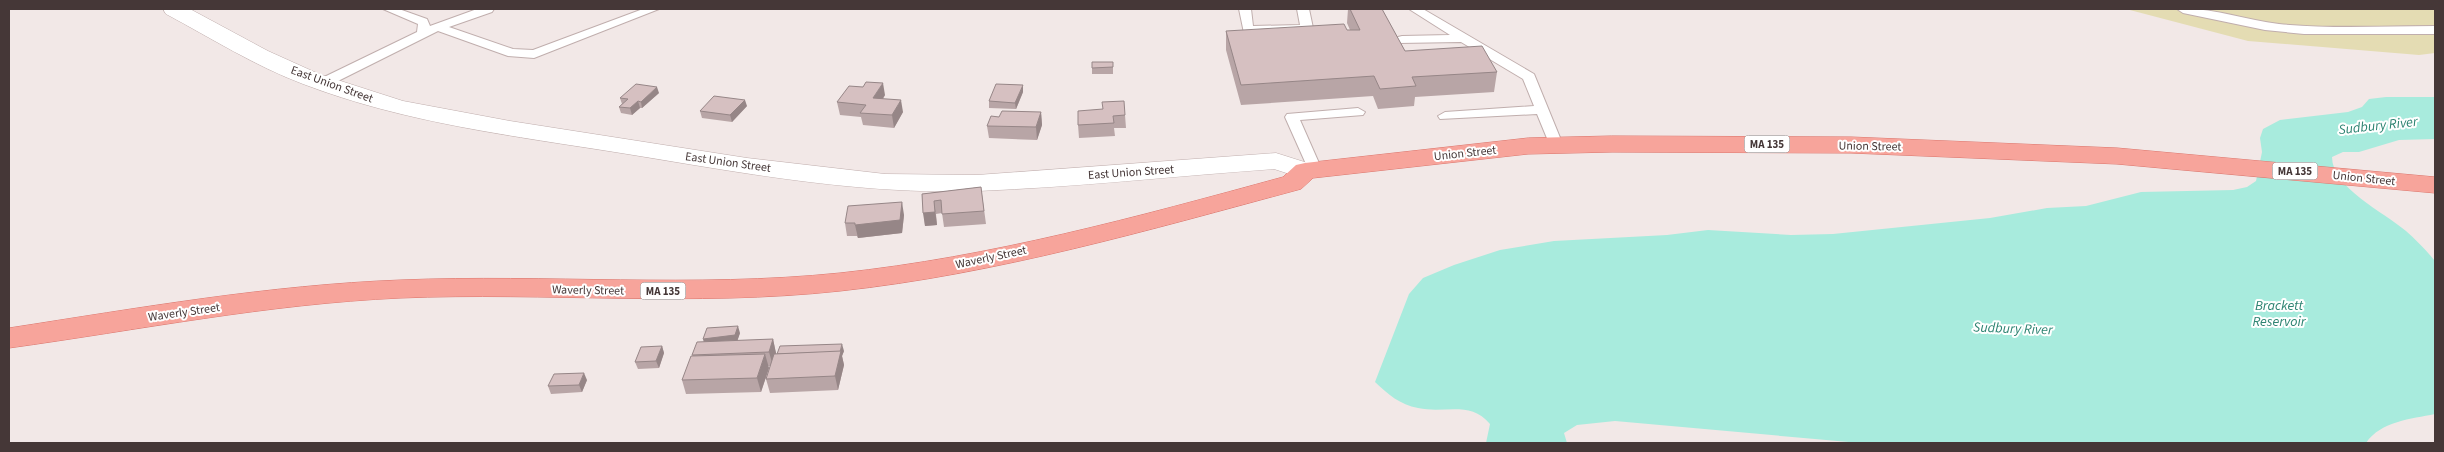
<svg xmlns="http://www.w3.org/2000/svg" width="2444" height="452" font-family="'Source Sans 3',sans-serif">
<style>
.green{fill:#e4dcb3}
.water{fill:#a8ebdd}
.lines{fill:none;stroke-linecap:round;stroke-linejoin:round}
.service-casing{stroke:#c0aead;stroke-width:2}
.tertiary-casing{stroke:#c0aead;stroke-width:1}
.primary-casing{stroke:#db756c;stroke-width:1}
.service{fill:#fff;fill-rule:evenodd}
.tertiary{fill:#fff;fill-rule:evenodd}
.primary{fill:#f7a49b;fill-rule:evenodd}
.wall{fill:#b8a5a6}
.shaded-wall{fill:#968687}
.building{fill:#d6c0c1;stroke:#968687}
.labels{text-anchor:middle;stroke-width:4;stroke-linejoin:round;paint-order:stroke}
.shield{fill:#fff;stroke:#7d7373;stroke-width:1}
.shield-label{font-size:11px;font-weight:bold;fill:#453737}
.street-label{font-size:12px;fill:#453737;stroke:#fff}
.water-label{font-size:14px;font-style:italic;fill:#2e8472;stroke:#fff}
</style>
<rect width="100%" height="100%" fill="#f2e8e7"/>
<!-- green -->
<polygon class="green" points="2126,9 2435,9 2435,53 2419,55 2248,41"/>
<!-- water -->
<path class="water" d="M2386 97H2435V139L2399 140 2359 152H2343L2332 157C2332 188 2384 212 2406 231 2416 240 2426 250 2435 261V414C2411 419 2381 421 2366 443H1860L1615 421 1577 425 1564 433 1567 443H1486L1490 424C1470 400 1445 414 1418 408 1400 405 1388 394 1375 382L1409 294 1423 278 1454 265 1500 250 1554 241 1667 235 1708 230 1791 235 1833 234 1990 218 2047 208 2086 206 2141 192 2233 190 2247 187 2256 181 2262 152 2260 138 2263 129 2280 120 2348 112 2362 107 2369 99Z"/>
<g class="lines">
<defs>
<g id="service">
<polygon points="383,9 399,9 427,19 430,26 477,9 494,9 492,12 449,27 513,49 533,50 643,9 659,9 534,58 508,56 438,31 328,86 318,86 317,83 318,80 417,32 418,24"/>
<polygon points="1239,9 1251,9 1253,26 1300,25 1297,9 1309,9 1313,28 1307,32 1244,33"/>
<polygon points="1409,9 1423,9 1534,74 1563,145 1561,148 1551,148 1537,114 1440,119 1438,116 1445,112 1534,106 1523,79 1461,42 1398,43 1396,40 1398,37 1402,36 1450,35"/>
<path d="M2177 9C2211 7 2245 20 2279 24 2330 29 2383 26 2435 26V34H2304L2265 30 2183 13Z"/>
<polygon points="1358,108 1365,112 1363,115 1300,120 1322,170 1315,174 1310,173 1285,117 1287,114"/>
</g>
<path id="tertiary" d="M163 9H190L268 51 319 74 403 101 510 121 747 158 885 174 977 175 1276 153 1314 165 1318 171 1314 177 1305 179 1274 169C1175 176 1076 187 978 191 858 195 738 172 621 153 514 136 405 123 303 84 255 66 211 38 166 14Z"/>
<path id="primary" d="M1612 136 1851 137 2117 148 2435 177V193L2117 164 1851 153 1612 152 1528 154 1313 178 1301 189C1149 230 997 274 840 291 693 307 547 292 400 298 268 304 139 330 9 348V328C139 308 269 285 401 280 547 274 694 288 840 273 991 257 1137 217 1283 177L1296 165 1305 163 1528 138Z"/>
</defs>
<!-- service casing -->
<use href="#service" class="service-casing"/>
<!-- tertiary casing -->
<use href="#tertiary" class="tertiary-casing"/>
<!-- primary casing -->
<use href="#primary" class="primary-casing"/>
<!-- service -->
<use href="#service" class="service"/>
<!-- tertiary -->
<use href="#tertiary" class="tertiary"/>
<!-- primary -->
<use href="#primary" class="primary"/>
</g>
<!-- wall -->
<g class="wall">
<polygon points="1348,9 1382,9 1405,51 1497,72 1494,92 1415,97 1414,106 1378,109 1373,96 1241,105 1226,50 1226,31 1350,30 1347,23"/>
<polygon points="1113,62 1113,74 1092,74 1092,68"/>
<polygon points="1023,92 1016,109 989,108 989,101"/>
<polygon points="659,93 642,108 640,108 632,115 621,113 619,107 622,104 620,98"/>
<polygon points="885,95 883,99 903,112 894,128 863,125 861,117 840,115 837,102"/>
<polygon points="747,106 732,122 702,118 700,111"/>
<polygon points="1103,109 1125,115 1126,128 1114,128 1115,136 1079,138 1078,125"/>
<polygon points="1041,112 1042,125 1037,140 989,138 987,126"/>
<polygon points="981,187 986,224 944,227 942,213 936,214 937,225 925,226 922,194"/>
<polygon points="904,215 902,233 858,238 857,236 847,236 845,223"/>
<polygon points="740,333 737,341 773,339 776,354 844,351 842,356 844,365 838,390 770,393 766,379 770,366 768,366 769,368 761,392 686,394 682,380 693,356 692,355 704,342"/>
<polygon points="662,346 664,353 659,368 638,369 635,362"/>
<polygon points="587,380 582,392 551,394 548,386"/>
</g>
<!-- shaded-wall -->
<g class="shaded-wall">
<polygon points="883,83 885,95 875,110 873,98"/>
<polygon points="1023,85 1023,92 1016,109 1015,103"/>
<polygon points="657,87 659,93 642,108 641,102"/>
<polygon points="745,100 747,106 732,122 730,115"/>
<polygon points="901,100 903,112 894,128 892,115"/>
<polygon points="638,101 640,108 632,115 630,108"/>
<polygon points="1041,112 1042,125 1037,140 1036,127"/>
<polygon points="934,201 937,225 925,226 923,213"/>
<polygon points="902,202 904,215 902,233 858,238 855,225"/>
<polygon points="738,326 740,333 737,342 705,347 703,339"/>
<polygon points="773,339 776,353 773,366 769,352"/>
<polygon points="842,344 844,351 842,356 844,365 838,390 835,376"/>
<polygon points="662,346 664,353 659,368 656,361"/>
<polygon points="765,354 769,368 761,392 757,378"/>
<polygon points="584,373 587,380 582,392 579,385"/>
</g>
<!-- building -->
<g class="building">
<polygon points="1350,9 1382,9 1405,51 1482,46 1497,72 1412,77 1416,86 1380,89 1374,76 1241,85 1226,31 1344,24 1347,30 1360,30"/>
<polygon points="1092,62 1113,62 1113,67 1092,68"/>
<polygon points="866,82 883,83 873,98 901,100 892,115 860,113 866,105 837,102 849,86 863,87"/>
<polygon points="636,84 657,87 641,102 638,101 630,108 619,107 628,99 620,98"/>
<polygon points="996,84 1023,85 1015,103 989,101"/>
<polygon points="714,96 745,100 730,115 700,111"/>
<polygon points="1124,101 1125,115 1113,116 1114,123 1078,125 1078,111 1103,109 1102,102"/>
<polygon points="1002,111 1041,112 1036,127 987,126 991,116 999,117"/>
<polygon points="981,187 984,211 942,214 941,200 934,201 935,212 923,213 922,194"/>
<polygon points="902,202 900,220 855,225 855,223 845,223 848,206"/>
<polygon points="738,326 735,335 703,339 707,328"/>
<polygon points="773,339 769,352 692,355 697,342"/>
<polygon points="842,344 840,352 777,354 780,346"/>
<polygon points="662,346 656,361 635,362 641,347"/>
<polygon points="841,351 835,376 766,379 774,354"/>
<polygon points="765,354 757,378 682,380 691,356"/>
<polygon points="584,373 579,385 548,386 554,374"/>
</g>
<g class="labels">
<!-- shield labels -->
<g class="shield">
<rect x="1744.5" y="135.5" width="45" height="17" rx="4"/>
<rect x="2272.5" y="162.5" width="45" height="17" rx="4"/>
<rect x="640.5" y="282.5" width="45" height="17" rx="4"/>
</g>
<g class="shield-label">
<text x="1767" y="148">MA 135</text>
<text x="2295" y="175">MA 135</text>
<text x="663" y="295">MA 135</text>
</g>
<!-- street labels -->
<g class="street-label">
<text transform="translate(332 84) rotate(20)" y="4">East Union Street</text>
<text transform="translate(1870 146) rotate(1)" y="4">Union Street</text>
<text transform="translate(1465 153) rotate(-6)" y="4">Union Street</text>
<text transform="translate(728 162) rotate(8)" y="4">East Union Street</text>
<text transform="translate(1131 172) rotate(-4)" y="4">East Union Street</text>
<text transform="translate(2364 178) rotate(6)" y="4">Union Street</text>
<text transform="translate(991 257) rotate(-12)" y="4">Waverly Street</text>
<text transform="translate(588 290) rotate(1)" y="4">Waverly Street</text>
<text transform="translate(184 312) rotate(-8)" y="4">Waverly Street</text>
</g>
<!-- water labels -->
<g class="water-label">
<text transform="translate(2378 125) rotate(-6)" y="5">Sudbury River</text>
<text x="2279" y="310">Brackett<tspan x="2279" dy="16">Reservoir</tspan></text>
<text transform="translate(2013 328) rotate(2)" y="5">Sudbury River</text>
</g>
</g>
<!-- border -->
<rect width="2444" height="452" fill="none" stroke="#453737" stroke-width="20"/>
</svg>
